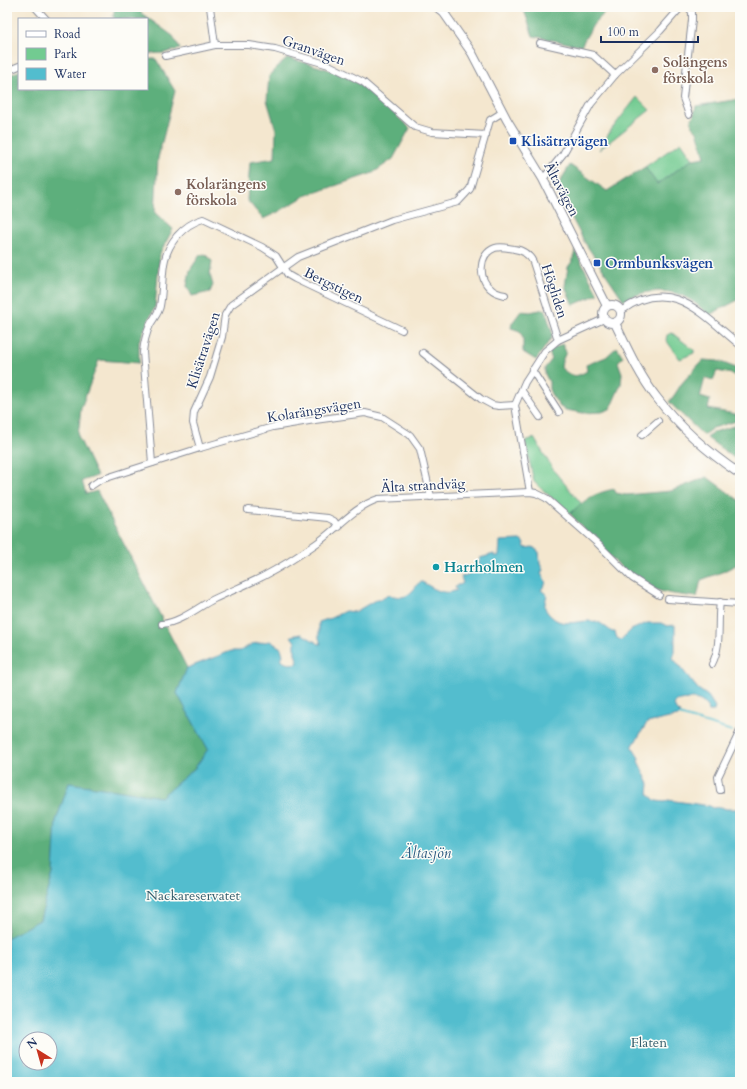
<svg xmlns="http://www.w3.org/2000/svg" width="747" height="1089" font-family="Cardo,serif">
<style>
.green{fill:#72cb91;stroke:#467d78}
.forest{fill:#5daf7b;stroke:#3c6f6c}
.water{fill:#52bdce;stroke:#367696;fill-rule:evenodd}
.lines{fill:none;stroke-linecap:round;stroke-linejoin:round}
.stream{stroke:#52bdce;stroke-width:2}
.minor-casing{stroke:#888b96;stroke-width:8}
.major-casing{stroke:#888b96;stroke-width:10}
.minor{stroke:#fff;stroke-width:6}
.major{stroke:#fff;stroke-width:8}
.education-dot{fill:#8d6e63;stroke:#fdfcf7;stroke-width:1.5}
.transit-dot{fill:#1a4fb4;stroke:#fdfcf7;stroke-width:1.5}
.culture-dot{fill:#0f9aa8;stroke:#fdfcf7;stroke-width:1.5}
.labels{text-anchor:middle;stroke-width:3;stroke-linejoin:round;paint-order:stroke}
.street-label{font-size:14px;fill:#1b2f5e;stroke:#fdfcf7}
.education-label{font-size:14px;font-weight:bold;fill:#785e54;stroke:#fdfcf7;text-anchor:start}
.transit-label{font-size:14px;font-weight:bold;fill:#164399;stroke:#fdfcf7;text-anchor:start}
.culture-label{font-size:14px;font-weight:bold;fill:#0d838f;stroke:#fdfcf7;text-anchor:start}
.park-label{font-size:14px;fill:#355e6d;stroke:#fdfcf7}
.water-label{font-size:15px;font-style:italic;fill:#2c5a80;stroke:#fdfcf7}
</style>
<rect width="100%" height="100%" fill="#fdfcf7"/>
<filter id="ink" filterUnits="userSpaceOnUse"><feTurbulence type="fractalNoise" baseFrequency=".025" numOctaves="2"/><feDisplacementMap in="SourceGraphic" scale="8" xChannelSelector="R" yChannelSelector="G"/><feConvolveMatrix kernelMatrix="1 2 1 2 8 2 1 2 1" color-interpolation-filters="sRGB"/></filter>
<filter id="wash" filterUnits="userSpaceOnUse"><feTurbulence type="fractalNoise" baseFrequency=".012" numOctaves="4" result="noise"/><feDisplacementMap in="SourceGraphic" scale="16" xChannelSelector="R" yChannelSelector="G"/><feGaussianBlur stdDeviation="0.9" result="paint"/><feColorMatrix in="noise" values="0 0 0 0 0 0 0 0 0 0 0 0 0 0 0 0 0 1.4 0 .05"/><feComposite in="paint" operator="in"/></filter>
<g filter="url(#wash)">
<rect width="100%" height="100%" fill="#f4e7cf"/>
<!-- green -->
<g class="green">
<polygon points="637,97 650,110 599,150 611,130"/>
<polygon points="681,142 693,159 657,184 645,167"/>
<polygon points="672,333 694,350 694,353 680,359 666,340 667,335"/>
<polygon points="534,438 554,471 581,503 570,514 534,482 525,441"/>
</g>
<!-- forest -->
<g class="forest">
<polygon points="115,7 141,7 141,13 173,36 180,49 164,53 147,54 147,19 115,19 113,17"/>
<polygon points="523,7 610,7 593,25 581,46 533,36"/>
<path d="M288 58C309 64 333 69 353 80 374 93 392 112 410 128L393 159 373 173 305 196 278 212 263 219 247 200 250 162 275 158 276 130 267 100 269 76 276 68Z"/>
<polygon points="147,59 156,59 175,91 158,158 155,213 173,229 160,253 155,307 139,341 139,363 99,360 81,408 78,436 97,476 82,481 86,494 97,491 187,668 177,693 208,749 195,768 161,797 69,783 56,821 53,874 40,920 7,938 7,76 19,71 19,89 147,89"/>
<path d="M740 99V301L738 300 709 315C702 309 695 302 687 298 667 287 642 290 624 301L585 243 556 188 570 165 607 191 645 167 657 184 693 159 705 157 697 131 692 126 691 118 693 117 696 106Z"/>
<polygon points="575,250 598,294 573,305 565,286 568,267 573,260"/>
<polygon points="205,254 212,261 210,275 213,285 210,292 192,296 187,286 190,270 200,255"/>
<polygon points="545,309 552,332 552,337 536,360 523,352 523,338 520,331 511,328 512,323 521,311 530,312"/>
<path d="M562 344 566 352 562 361 561 368C572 377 575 378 587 371L586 365 606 357 617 347 623 357 618 362 622 373 621 384 610 409 602 412 583 413 566 410 560 407 551 394 549 389V382L545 374V368L552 359 549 353 553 349Z"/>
<polygon points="703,360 718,361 736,368 740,368 740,380 732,374 717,371 713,380 705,378 700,397 710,400 708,409 740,415 740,420 713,428 703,435 669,402 675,394 682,383"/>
<polygon points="740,424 740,462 707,438 711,433"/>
<path d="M707 477 740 501V563L722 572 701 580 697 597C682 595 665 594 652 588 619 572 595 540 570 514 584 500 594 493 614 489L616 493 626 495 671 491Z"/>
</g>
<!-- water -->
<path class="water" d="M520 540 524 543 525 548 533 547 539 552 540 564 543 570 541 573 546 583 541 590 547 595C544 606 543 609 552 617 565 629 581 618 597 622 602 623 608 629 612 632H615L617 638 621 640 631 630 647 623H661L667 626 675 625V652L673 658 698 689 708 696 715 707 714 711H709C703 696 689 698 676 701L674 705 676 710 680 713 678 716 647 723 632 747 639 758 638 761 649 784 648 794 656 801 665 802 668 800 710 806 712 808 721 807 726 809H740V1082H7V938L40 920 53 874 56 821 69 783 161 797 195 768 208 749 177 693 187 668 231 651H240L252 644 270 641 281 648 283 655 281 659C285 665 291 664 298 663L295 653V642L291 636 302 634 319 644H321L319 638V622L331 618 345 611 355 612 377 599H382L388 595C401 597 405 600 415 588 417 584 418 583 422 582 435 589 443 596 457 590L455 588 457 585H460L463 583 461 577C471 574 479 568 480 558L494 554V556H499L500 541ZM26 1039H50V1063H26Z"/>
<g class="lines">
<!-- stream -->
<polyline class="stream" points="679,715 732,731"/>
</g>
</g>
<g filter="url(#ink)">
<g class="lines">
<defs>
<g id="minor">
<polyline points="35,7 46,19"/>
<polyline points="210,7 215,45"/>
<polyline points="688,7 692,12 692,20 683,98 689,115"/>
<polyline points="444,13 450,7"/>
<polyline points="540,43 593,55 615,75"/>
<polyline points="165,56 215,45 249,45 275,49 329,65 363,82 415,127 432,132 486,135"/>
<polyline points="7,71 19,66"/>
<polyline points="543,179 563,154 591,104 615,75 660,31 681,7"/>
<path d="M505 295C500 294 495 293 491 289 478 279 478 254 495 248 501 246 508 248 514 249 523 250 529 254 533 262L558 340"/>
<path d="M621 311C670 274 703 315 740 345"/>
<polyline points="423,353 481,399 492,405 499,406 515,405"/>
<polyline points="532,370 559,412"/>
<polyline points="522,391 540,417"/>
<polyline points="642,435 658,421"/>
<polyline points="200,448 273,427 315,420 365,413 382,417 410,435 420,449 431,497"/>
<path d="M152 463 143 352C144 343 146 334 150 325 153 319 159 313 160 306 165 279 158 259 177 236 185 227 192 222 203 219L262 247 276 256 288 275 295 279 402 330"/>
<polyline points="91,486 100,480 200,448 193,423 194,412 210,377 222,337 225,315 231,305 298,257 392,220 458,202 470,189 490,120 503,112"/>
<polyline points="530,492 515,405 525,382 545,351 558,340 604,319"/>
<polyline points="248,510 328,518 334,521 338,527"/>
<polyline points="668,599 740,604"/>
<path d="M162 624C181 622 198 607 214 599 231 591 248 584 264 576 283 566 300 555 317 543 337 529 354 507 378 499L530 492 536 493 546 498 597 543 632 578 659 595"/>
<path d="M712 664C722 645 717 623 720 602"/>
<polyline points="720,790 718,777 740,731"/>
</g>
<g id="major">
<polyline points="437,7 444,13 472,53 507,120 543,179 607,306"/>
<circle cx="612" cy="314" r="9"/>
<path d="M615 323C627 348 639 375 657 398 680 428 709 453 740 474"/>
</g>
</defs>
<!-- minor casing -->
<use href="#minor" class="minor-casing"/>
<!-- major casing -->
<use href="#major" class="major-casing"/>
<!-- minor -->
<use href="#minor" class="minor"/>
<!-- major -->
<use href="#major" class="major"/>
</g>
</g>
<!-- markers -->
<g class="education-dot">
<circle cx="655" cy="70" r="4"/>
<circle cx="178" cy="192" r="4"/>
</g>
<g class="transit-dot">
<rect x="509" y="137" width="8" height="8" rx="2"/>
<rect x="593" y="259" width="8" height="8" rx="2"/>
</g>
<circle class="culture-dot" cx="436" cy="567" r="4"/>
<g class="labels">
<!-- street labels -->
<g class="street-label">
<text transform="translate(314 50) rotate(19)" y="5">Granvägen</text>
<text transform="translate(562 189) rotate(62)" y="5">Ältavägen</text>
<text transform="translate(334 285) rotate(26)" y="5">Bergstigen</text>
<text transform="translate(555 291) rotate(72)" y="5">Högliden</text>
<text transform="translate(203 350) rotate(-72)" y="5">Klisätravägen</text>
<text transform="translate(314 410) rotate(-9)" y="5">Kolarängsvägen</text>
<text transform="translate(423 485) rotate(-3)" y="5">Älta strandväg</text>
</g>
<!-- education labels -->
<g class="education-label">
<text x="663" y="67">Solängens<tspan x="663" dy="16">förskola</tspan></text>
<text x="186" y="189">Kolarängens<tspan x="186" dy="16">förskola</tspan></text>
</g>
<!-- transit labels -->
<g class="transit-label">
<text x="521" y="146">Klisätravägen</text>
<text x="605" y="268">Ormbunksvägen</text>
</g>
<!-- culture labels -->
<g class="culture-label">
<text x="444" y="572">Harrholmen</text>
</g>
<!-- park labels -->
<g class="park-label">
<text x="193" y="900">Nackareservatet</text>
<text x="649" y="1047">Flaten</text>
</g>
<!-- water labels -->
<g class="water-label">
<text x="426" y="858">Ältasjön</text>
</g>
</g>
<!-- margin -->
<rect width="747" height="1089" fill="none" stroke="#fdfcf7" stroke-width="24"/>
<!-- legend -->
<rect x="18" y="18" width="130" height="72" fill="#fdfcf7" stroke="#a3aaba"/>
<rect x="26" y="31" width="20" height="6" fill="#ffffff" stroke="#a3aaba"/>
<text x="54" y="38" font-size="12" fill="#1b2f5e">Road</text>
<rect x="26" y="48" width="20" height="12" fill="#72cb91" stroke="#a3aaba"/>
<text x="54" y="58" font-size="12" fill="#1b2f5e">Park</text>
<rect x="26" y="68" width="20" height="12" fill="#52bdce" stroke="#a3aaba"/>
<text x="54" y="78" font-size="12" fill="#1b2f5e">Water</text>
<!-- north arrow -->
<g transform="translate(38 1051) rotate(323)"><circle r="19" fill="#fdfcf7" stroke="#a3aaba"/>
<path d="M0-3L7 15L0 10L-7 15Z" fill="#c8321e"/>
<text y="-6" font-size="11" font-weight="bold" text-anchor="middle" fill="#1b2f5e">N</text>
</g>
<!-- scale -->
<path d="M601 36v6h97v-6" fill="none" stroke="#1b2f5e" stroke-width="2"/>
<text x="607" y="36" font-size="12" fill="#1b2f5e" stroke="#fdfcf7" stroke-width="3" paint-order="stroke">100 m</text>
</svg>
